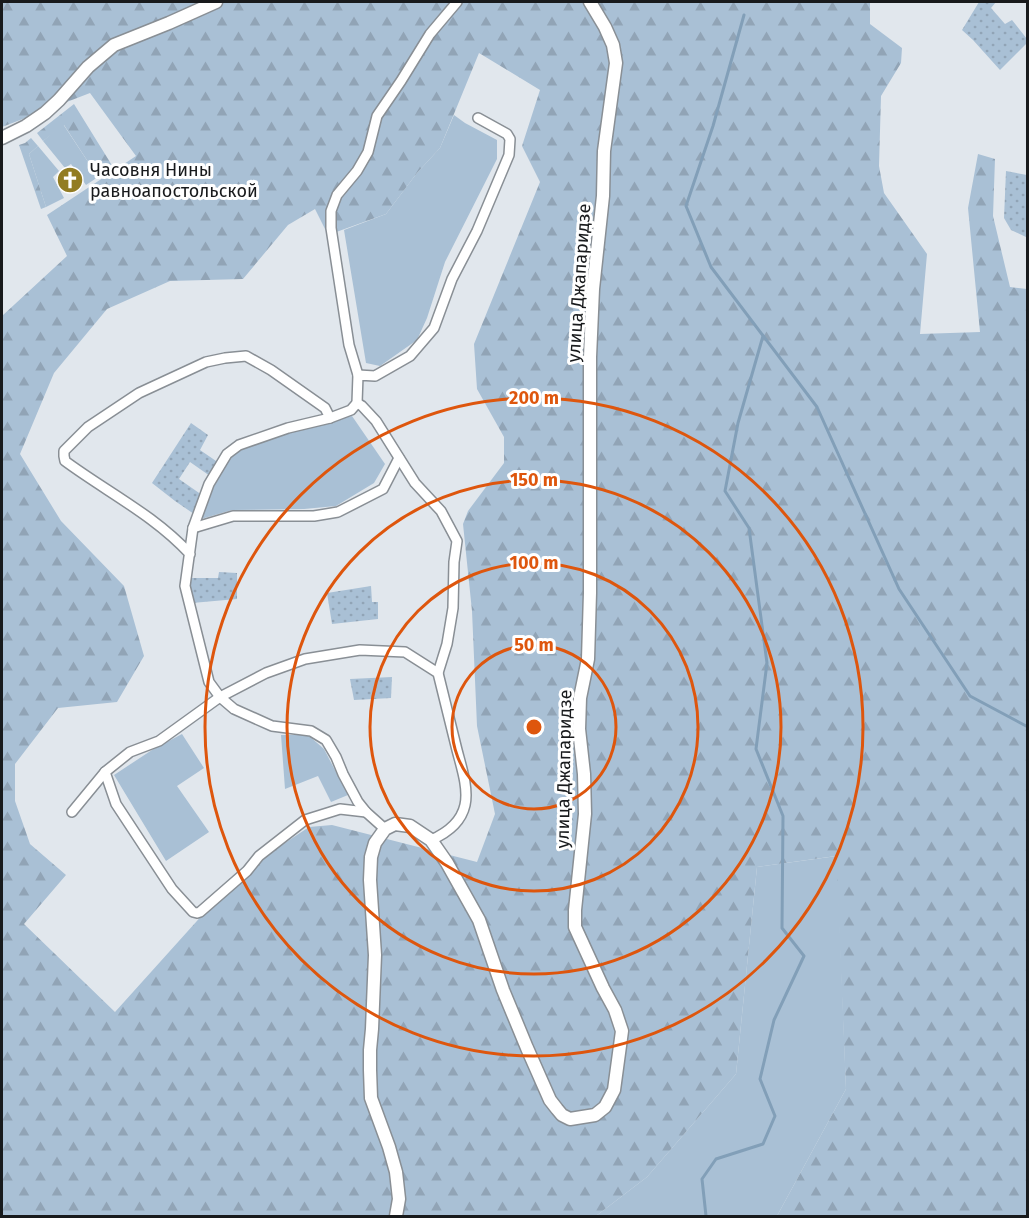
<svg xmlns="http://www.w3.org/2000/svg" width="1029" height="1218" font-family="'Fira Sans',sans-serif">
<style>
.grass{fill:#a9c0d5}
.forest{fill:url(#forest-firs);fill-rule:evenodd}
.garden{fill:url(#garden-dots)}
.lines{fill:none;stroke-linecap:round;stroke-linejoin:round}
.stream{stroke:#829fb8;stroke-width:3}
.minor-casing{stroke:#898f95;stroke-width:12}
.tertiary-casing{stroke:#898f95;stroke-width:15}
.minor{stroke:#fff;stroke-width:9}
.tertiary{stroke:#fff;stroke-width:12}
.ring{fill:none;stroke:#de560d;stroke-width:3}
.labels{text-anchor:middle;stroke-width:6;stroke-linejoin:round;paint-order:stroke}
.poi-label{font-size:18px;fill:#181a1c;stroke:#fff;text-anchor:start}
.street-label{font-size:18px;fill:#181a1c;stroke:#fff}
.centre{fill:#de560d;stroke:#fff;stroke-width:3}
.ring-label{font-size:18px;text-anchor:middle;font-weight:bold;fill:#de560d;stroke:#fff;stroke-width:6;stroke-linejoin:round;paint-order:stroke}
</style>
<defs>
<pattern id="forest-firs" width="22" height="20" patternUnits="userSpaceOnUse" patternTransform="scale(1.5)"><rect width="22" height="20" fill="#a9c0d5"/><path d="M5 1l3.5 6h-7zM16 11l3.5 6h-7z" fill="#91a4b6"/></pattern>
<pattern id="garden-dots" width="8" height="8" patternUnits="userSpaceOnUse" patternTransform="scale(1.5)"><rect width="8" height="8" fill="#a9c0d5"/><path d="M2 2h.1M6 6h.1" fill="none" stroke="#91a4b6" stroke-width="1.8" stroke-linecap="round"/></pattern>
</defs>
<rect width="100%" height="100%" fill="#e1e7ed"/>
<!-- grass -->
<g class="grass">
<polygon points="454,115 465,123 497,140 497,159 445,262 427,318 417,340 380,366 366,363 344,230 386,214 417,173 440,148"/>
<polygon points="63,124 98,177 86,185 71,164 65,168 43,141"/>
<polygon points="38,146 59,171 53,177 64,198 46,207 29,154"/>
<polygon points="352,416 385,464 374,483 336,506 304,509 232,510 201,519 215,484 233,454 247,447 289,432"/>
<polygon points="182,734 204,768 177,786 209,832 166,861 114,775 152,750"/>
<polygon points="281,735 308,735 324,749 348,795 331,802 318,776 285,789"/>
<polygon points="837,856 846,1089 777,1216 596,1216 647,1177 736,1074 757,867"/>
</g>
<!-- forest -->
<g class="forest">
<path d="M2 2H872L870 3V24L902 48 901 63 881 96 879 166 884 193 927 254 920 334 980 332 968 208 978 154 995 159 993 216 1010 287 1027 289V1216H777L846 1089 836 856 757 867 736 1074 647 1177 596 1216H2V316L67 256 47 215 136 156 90 93 2 127ZM479 53 540 90 522 146 540 182 474 344 477 389 504 437V463L468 511 463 524 472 611 477 726 495 814 477 862 332 825 309 827 241 872 115 1012 24 924 66 875 30 844 15 801V764L58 708 117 702 144 656 124 586 61 521 20 454 54 373 107 309 170 281 243 279 288 225 315 209 328 235 386 214 417 173 440 148Z"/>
<polygon points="74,104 113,167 98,177 64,125 43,141 37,133"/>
<polygon points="31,138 38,146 29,154 46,207 41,209 19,145 25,143"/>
</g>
<!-- garden -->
<g class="garden">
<polygon points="979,2 996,2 991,8 1005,24 1012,20 1027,39 1027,43 1000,70 973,40 962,30"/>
<polygon points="1006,171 1027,175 1028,234 1026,237 1011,230 1004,218"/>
<polygon points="191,423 208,435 200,450 219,463 210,476 190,462 179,479 202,495 194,514 175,501 152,483"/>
<polygon points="219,572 237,573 237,599 192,603 189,578 218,578"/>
<polygon points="371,586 372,602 378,602 378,619 332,624 327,593"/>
<polygon points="392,677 391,698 354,700 350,679"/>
</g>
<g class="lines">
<!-- stream -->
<g class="stream">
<polyline points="744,15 713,126 686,206 711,267 817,407 899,589 970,696 1028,727"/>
<polyline points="706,1216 702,1179 716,1159 763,1144 775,1116 760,1079 774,1020 804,956 782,928 783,816 756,749 767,663 749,528 725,491 738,423 763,336"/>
</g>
<defs>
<g id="minor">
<polyline points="358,375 349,345 331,228 331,211 337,195 357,171 368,152 377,116 401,81 430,34 457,2"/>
<polyline points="357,403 362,406 376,421 415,483 441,511 457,541 454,562 453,608 447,644 438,673"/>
<polyline points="330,418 351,410 357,403 358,375 375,376 410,356 434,328 452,279 477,231 509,155 510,139 507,134 478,118"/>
<polyline points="193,528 233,516 314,516 338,512 383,489 399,458"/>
<path d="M190 554C154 515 107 492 65 461L64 456V451L88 427 139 393 206 362 225 358 246 356 271 370 325 408 330 418 288 428 239 445 227 454 209 484 193 528 185 586 209 682 220 697 234 709 272 726 311 731 326 740 336 757 343 774 358 802 366 812 385 829"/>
<polyline points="105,772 116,804 172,889 193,912 197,913 200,912 247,871 259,856 305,820 340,809 366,812"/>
<path d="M72 812 105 772 130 752 159 741 220 697 266 673 305 659 360 650 405 652 438 673C444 697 450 721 456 746 460 763 469 787 465 805 461 823 447 833 431 840"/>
</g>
<g id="tertiary">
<polyline points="2,138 26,126 45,113 59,100 88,67 114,45 169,23 216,2"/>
<polyline points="396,1216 399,1199 396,1172 389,1147 371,1098 370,1070 370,1050 372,1029 375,955 370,880 371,857 375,843 385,829 395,824 410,826 431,840 447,863 479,920 503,990 527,1048 550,1100 557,1109 562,1115 570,1119 595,1115 605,1107 614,1090 622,1031 615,1010 603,988 575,927 575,910 585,814 584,774 579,729 580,698 588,659 590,593 590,357 593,289 603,196 604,151 616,63 613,45 605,27 590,2"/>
</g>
</defs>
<!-- minor casing -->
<use href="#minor" class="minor-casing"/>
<!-- tertiary casing -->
<use href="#tertiary" class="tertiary-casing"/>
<!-- minor -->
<use href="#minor" class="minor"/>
<!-- tertiary -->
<use href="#tertiary" class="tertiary"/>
</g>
<!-- distance rings -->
<g class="ring">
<circle cx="534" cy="727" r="82"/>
<circle cx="534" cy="727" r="164"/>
<circle cx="534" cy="727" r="247"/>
<circle cx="534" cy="727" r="329"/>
</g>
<!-- icons -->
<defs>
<symbol id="church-disc" viewBox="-11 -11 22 22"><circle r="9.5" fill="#927c23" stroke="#fff"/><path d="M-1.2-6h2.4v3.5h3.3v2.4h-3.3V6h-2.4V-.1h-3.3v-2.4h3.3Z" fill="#fff"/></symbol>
</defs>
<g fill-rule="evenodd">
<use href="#church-disc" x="55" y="165" width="30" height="30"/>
</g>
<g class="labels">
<!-- poi labels -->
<g class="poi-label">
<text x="90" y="176">Часовня Нины<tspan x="90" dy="21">равноапостольской</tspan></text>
</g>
<!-- street labels -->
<g class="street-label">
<text transform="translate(579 283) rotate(-86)" y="6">улица Джапаридзе</text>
<text transform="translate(564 769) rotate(-89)" y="6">улица Джапаридзе</text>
</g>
</g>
<circle cx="534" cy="727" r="9" class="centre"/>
<g class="ring-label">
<text x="534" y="404">200 m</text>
<text x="534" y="486">150 m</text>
<text x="534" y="569">100 m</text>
<text x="534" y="651">50 m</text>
</g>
<!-- border -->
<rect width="1029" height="1218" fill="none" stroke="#181a1c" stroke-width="6"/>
</svg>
